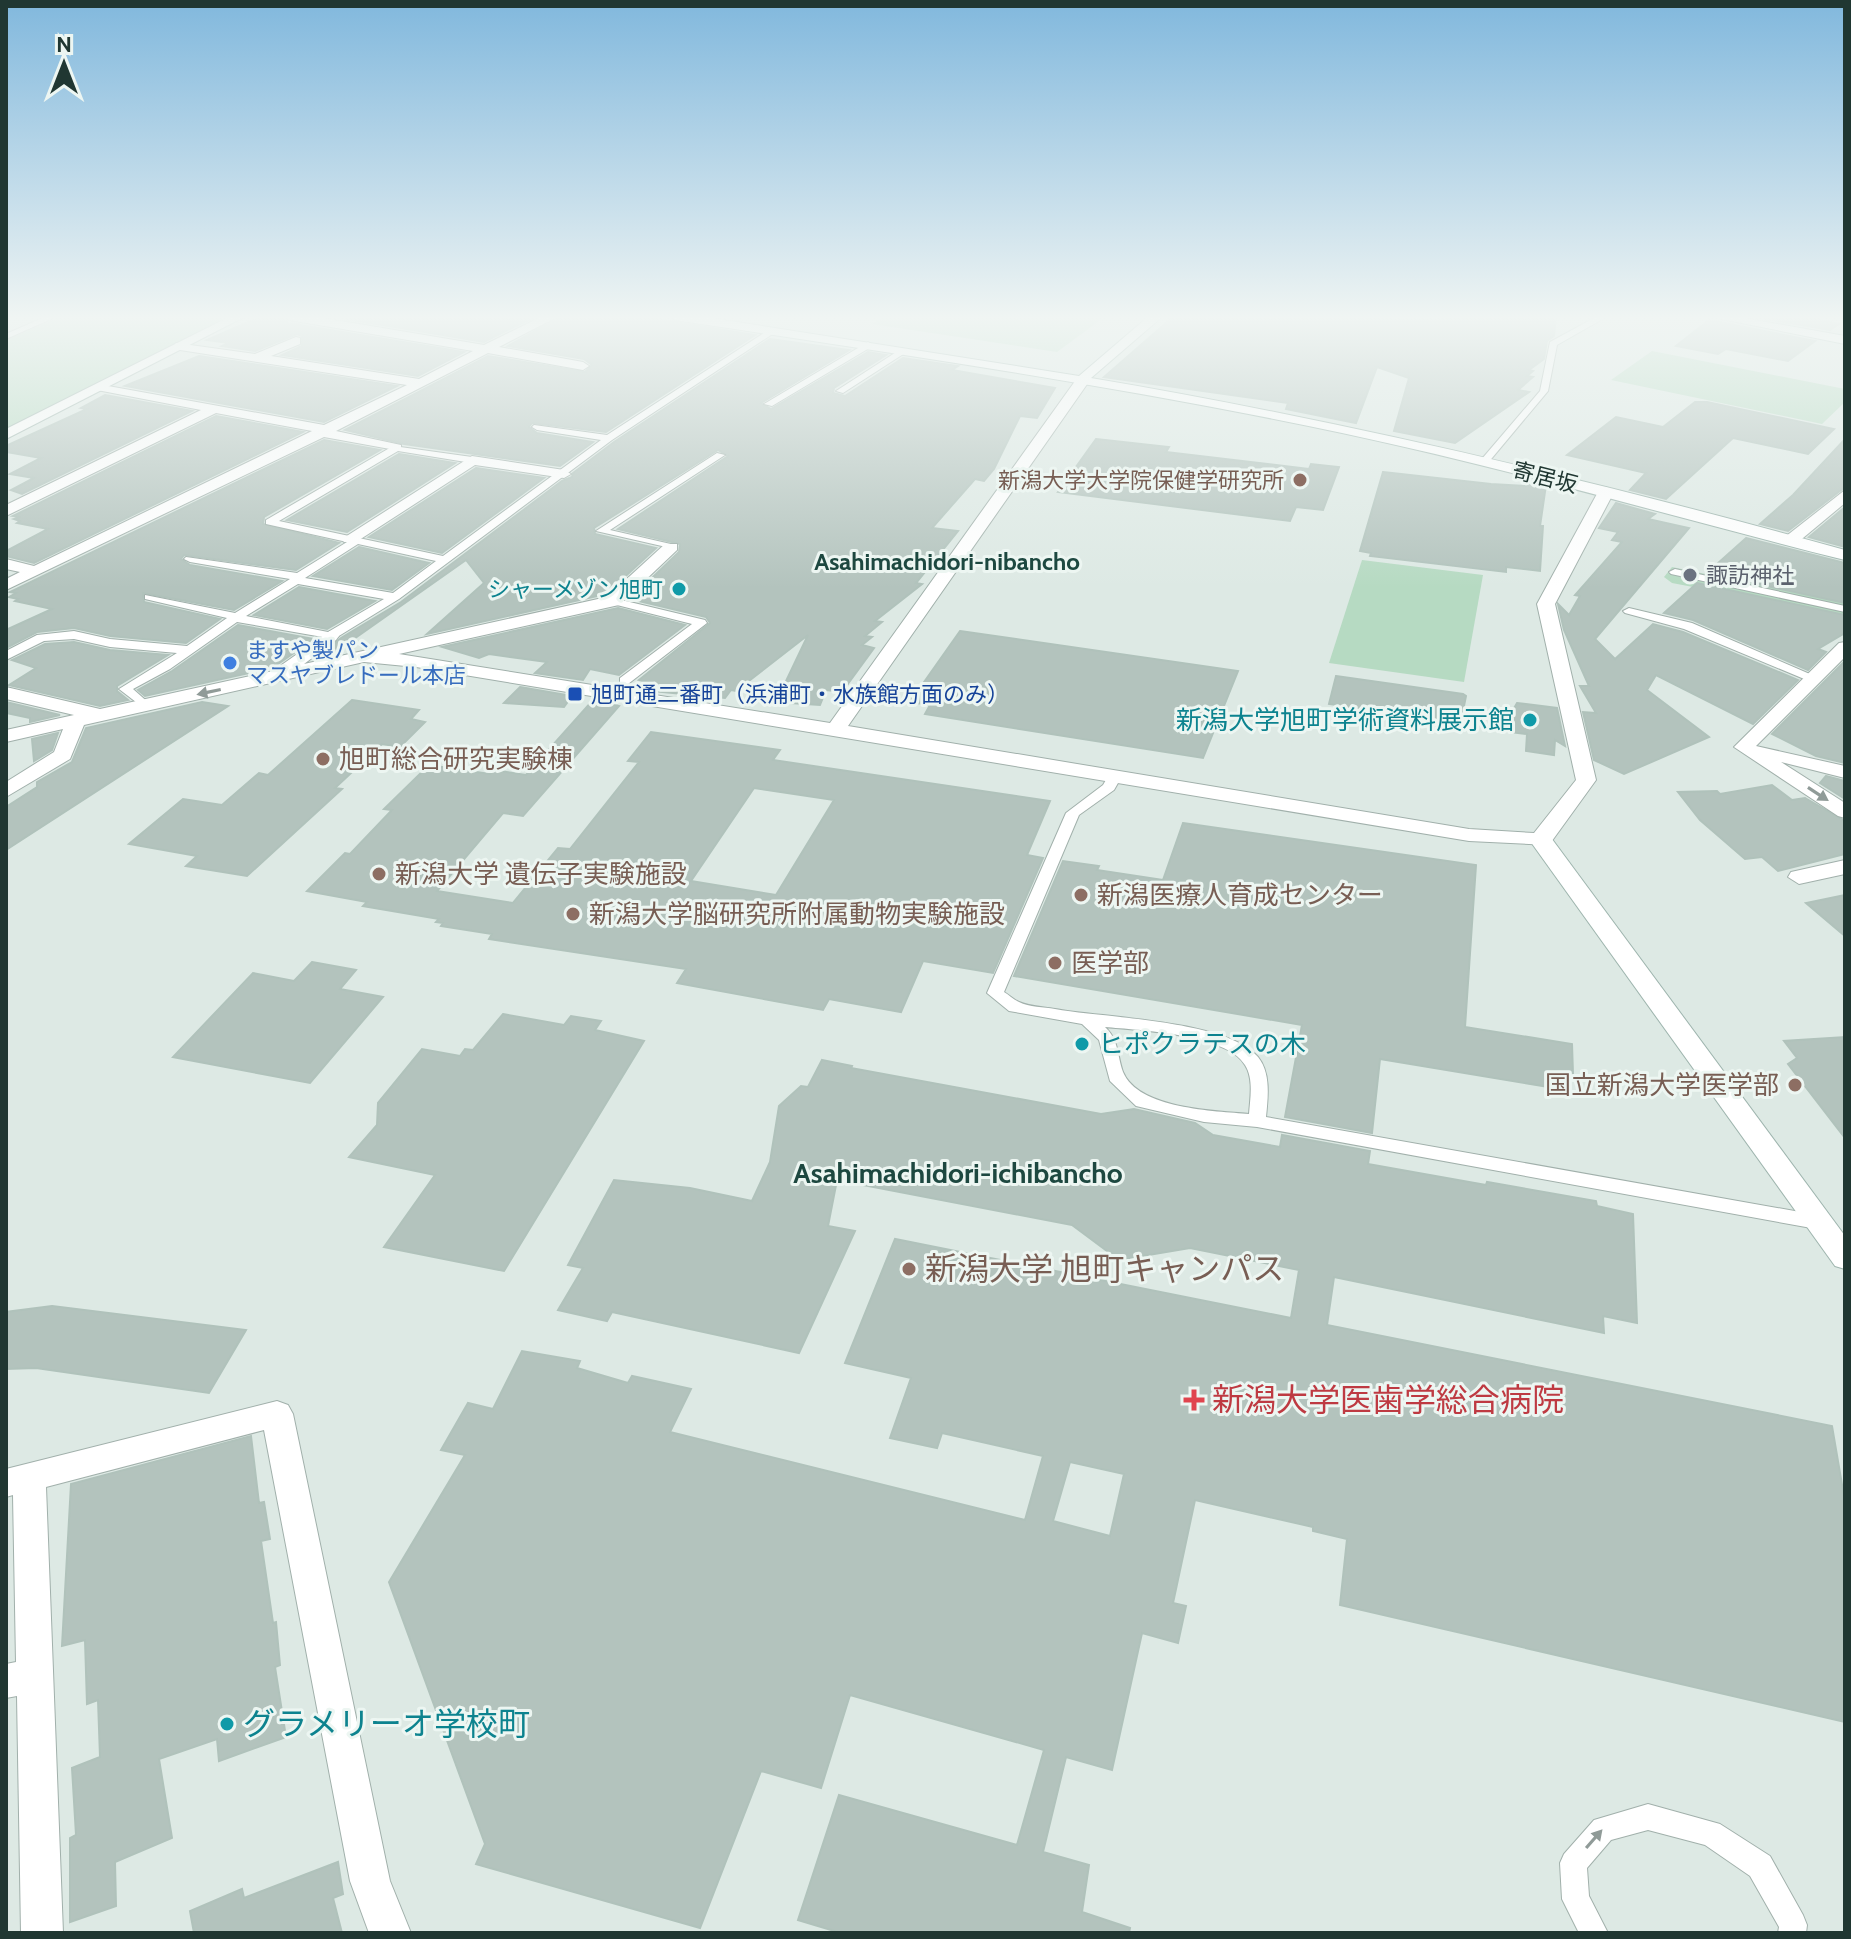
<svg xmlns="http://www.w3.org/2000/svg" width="1851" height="1939" font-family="Cabin,'Noto Sans JP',sans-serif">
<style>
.green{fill:#b6dac2}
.building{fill:#b3c3bd;stroke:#b0c2bb;stroke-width:2;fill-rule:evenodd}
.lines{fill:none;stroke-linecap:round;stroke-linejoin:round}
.lane-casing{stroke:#a1b0ab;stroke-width:2}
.street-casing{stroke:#a1b0ab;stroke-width:2}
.secondary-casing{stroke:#9db4ad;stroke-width:2}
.lane{fill:#fff;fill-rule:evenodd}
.street{fill:#fff;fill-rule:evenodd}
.secondary{fill:#fff;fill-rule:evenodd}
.oneway{fill:#909b98}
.education-dot{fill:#8d6e63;stroke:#edf6f2;stroke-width:3}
.worship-dot{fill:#6b7280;stroke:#edf6f2;stroke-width:3}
.culture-dot{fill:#0f9aa8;stroke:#edf6f2;stroke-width:3}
.shop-dot{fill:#3f7fe0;stroke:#edf6f2;stroke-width:3}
.transit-dot{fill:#1a4fb4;stroke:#edf6f2;stroke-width:3}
.health-dot{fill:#e0444e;stroke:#edf6f2;stroke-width:3}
.labels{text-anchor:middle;stroke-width:6;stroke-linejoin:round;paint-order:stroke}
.far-street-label{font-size:22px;fill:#203732;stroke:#edf6f2}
.far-education-label{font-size:22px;fill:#785e54;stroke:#edf6f2;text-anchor:end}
.far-worship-label{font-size:22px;fill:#5b616d;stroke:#edf6f2;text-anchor:start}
.far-culture-label{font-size:22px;fill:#0d838f;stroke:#edf6f2;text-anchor:end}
.far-shop-label{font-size:22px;fill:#366cbe;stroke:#edf6f2;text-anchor:start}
.far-transit-label{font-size:22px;fill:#164399;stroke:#edf6f2;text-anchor:start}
.far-neighbourhood-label{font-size:24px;font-weight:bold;fill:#1d4840;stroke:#edf6f2}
.culture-label{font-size:26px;fill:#0d838f;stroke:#edf6f2;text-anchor:end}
.education-label{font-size:26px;fill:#785e54;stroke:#edf6f2;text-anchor:start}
.neighbourhood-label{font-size:28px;font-weight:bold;fill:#1d4840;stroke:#edf6f2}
.near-education-label{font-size:32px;fill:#785e54;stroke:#edf6f2;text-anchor:start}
.near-health-label{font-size:32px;fill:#be3a42;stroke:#edf6f2;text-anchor:start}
.near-culture-label{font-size:32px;fill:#0d838f;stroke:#edf6f2;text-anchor:start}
</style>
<rect width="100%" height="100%" fill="#dde9e4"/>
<!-- green -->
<g class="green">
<polygon points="62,316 228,316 6,435 6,340"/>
<polygon points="885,316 1106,316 1057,352 872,324"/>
<polygon points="1652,351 1845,389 1845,402 1822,424 1611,380"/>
<polygon points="1362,560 1483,575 1464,682 1329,663"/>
<polygon points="1672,567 1845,603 1845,616 1672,583 1664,577"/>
</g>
<!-- building -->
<g class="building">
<polygon points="262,316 281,318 288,323 464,352 418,376 282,355 302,346 302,336 297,334 255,351 222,346 229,343 207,340"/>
<polygon points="354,316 536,316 484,342 347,319"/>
<polygon points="562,316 639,316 755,335 606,432 532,423 529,427 537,433 593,442 560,466 404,444 345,430 488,356 585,372 592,365 584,359 508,346"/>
<polygon points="1174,316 1358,316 1388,320 1443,320 1443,316 1556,316 1554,336 1547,341 1544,359 1529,370 1533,371 1527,376 1533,377 1518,390 1529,392 1455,443 1394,431 1409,378 1377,367 1356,423 1286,409 1288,403 1104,377"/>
<polygon points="1750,316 1800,316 1839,324 1830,330"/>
<polygon points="1709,320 1815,341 1788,361 1726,349 1718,354 1676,346"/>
<polygon points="770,339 849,350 761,403 771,409 868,352 886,355 834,388 833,393 845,396 903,358 958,366 952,370 1055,388 1037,418 1020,416 994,469 984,481 975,479 932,528 958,531 916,583 922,584 875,621 882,622 865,636 872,637 862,645 874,648 842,692 826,690 820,705 776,702 808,635 736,691 731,690 725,698 651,691 657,684 639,680 710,623 706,617 630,599 679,552 680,544 618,529 728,456 718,450 594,528 595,534 656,548 606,594 427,634 484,583 466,560 331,655 317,658 341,638 401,602 562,481 572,477 573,473 614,442"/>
<polygon points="199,356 397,386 324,422 125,386"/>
<polygon points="105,395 192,411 22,494 11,490 34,478 10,474 41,458 6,452 6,446 87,409 81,408"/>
<polygon points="1695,402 1707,402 1834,429 1808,454 1733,438 1666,499 1630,490 1646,473 1567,455 1616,417 1663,427"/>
<polygon points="216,416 303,432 34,563 6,556 6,551 48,529 17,523 20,521 14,519 20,517 13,516"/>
<polygon points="1096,439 1169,447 1166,452 1309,469 1311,464 1339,467 1323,510 1296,507 1290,521 1058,492"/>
<polygon points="1845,439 1845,487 1788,531 1760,524 1793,495"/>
<polygon points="324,440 380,450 264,517 263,524 339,543 296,570 184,555 181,559 190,565 282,581 234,610 143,593 144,602 220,619 186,643 110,636 74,628 37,632 6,648 6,630 52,609 15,601 18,599 9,597 16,593 10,592"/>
<polygon points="399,454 455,463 347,532 287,520"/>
<polygon points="476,468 544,478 442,553 369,537"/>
<polygon points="1383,472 1491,484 1526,486 1532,481 1546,485 1540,526 1543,526 1540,571 1506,567 1506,572 1370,556 1371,553 1360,551"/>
<polygon points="1616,503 1655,514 1648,519 1689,528 1595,639 1615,659 1653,624 1683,632 1798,680 1753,724 1656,675 1647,690 1709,737 1624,774 1594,760 1583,712 1596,713 1580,686 1589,686 1564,630 1558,604 1569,615 1580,596 1575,595 1622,542 1612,540 1618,532 1599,528"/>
<polygon points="1845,507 1845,547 1809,537"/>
<polygon points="1746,538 1845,563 1845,603 1707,573"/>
<polygon points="359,547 429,563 392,590 313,576"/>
<polygon points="1697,583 1845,615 1845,633 1818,649 1826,652 1808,670 1693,620 1664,613"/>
<polygon points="299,587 375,601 327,629 254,615"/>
<polygon points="618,608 685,625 619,675 590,669 583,680 535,673 547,662 489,654 479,658 442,647"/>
<polygon points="238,625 314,639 272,668 145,696 138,690 172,671"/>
<polygon points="960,631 1238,671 1203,758 925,714 930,705 910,702"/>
<polygon points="74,642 110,650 168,655 117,686 117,691 128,700 100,706 9,685 36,668 12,660 45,644"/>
<polygon points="1845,661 1845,763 1816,756 1772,734"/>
<polygon points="1336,676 1463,694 1466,696 1460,726 1349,710 1350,707 1329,704"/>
<polygon points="520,687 572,696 564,707 504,703"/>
<path d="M594 699 619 706 523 816 503 813 437 891 513 903 558 848 570 849 639 762 628 761 651 732 780 750 773 760 1050 801 1027 855 1043 858 993 973 923 961 901 1012 829 999 823 1010 677 983 686 969 489 939 492 934 441 926 443 923 436 922 439 919 363 906 367 902 307 891 345 853 350 854 392 810 384 809 429 765 490 774 494 770 526 775ZM754 788 834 800 776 895 691 881Z"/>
<polygon points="352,700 419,710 411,719 425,722 400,747 382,744 335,788 342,789 247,876 186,866 197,856 129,844 183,799 222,805 259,773 268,775"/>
<polygon points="6,702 60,715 30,722 30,718 6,713"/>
<polygon points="202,702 228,706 6,850 6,807 37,787 37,782 72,762 86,728"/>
<polygon points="1517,703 1557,708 1565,746 1555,740 1554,755 1526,751 1527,734 1501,731"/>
<polygon points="58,733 52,750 34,761 32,739"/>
<polygon points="1826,776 1845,781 1845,799 1820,783"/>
<polygon points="1772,785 1792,800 1805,798 1845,821 1845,854 1778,871 1762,857 1745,859 1700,820 1678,792 1717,791 1720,794"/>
<polygon points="1183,823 1476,865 1465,1027 1572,1044 1573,1074 1555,1071 1555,1088 1380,1059 1372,1133 1285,1117 1302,1025 1014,976 1063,861 1099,866 1097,870 1163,880"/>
<polygon points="1845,895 1845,936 1806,903"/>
<polygon points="312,962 356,970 340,989 383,997 310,1083 173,1057 253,973 294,981"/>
<polygon points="503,1014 564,1025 571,1016 601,1021 595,1030 644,1041 504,1271 384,1247 435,1175 349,1157 377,1125 378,1103 422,1049 460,1056 465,1049 473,1050"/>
<polygon points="1845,1037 1845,1138 1788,1064 1797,1058 1784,1041"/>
<path d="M822 1060 852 1066 851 1068 1101 1114 1134 1109 1195 1123 1213 1135 1280 1147 1282 1135 1370 1151 1368 1164 1486 1185 1487 1182 1596 1201 1597 1206 1633 1214 1637 1323 1603 1316 1604 1333 1334 1277 1327 1325 1832 1426 1845 1502V1722L1340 1605 1347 1539 1313 1531V1527L1195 1500 1173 1603 1186 1606 1178 1643 1142 1633 1112 1770 1066 1757 1043 1852 1089 1865 1082 1912 1130 1928 1129 1933H841L798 1920 839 1795 1017 1845 1044 1750 850 1695 821 1788 761 1771 700 1928 476 1864 485 1844 389 1582 465 1455 441 1450 468 1403 493 1409 522 1351 580 1361 577 1368 628 1383 632 1376 691 1389 670 1432 1025 1520 1043 1456 942 1433 937 1448 890 1438 911 1378 845 1363 895 1239 1291 1318 1299 1270 1190 1248 1119 1260 1072 1225 837 1180 828 1226 855 1231 799 1353 612 1312 607 1321 558 1310 583 1268 568 1265 614 1180 690 1188 752 1201 770 1162 779 1106 801 1086 808 1087ZM1070 1462 1124 1474 1110 1536 1053 1521Z"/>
<polygon points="52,1306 246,1330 209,1393 36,1368 6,1369 6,1312"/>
<polygon points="251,1436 259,1503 264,1502 270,1539 261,1541 273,1623 276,1622 280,1665 275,1667 286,1737 219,1761 217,1739 159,1759 172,1838 115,1862 116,1906 70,1922 70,1838 76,1835 72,1768 100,1757 98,1700 87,1704 85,1640 62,1646 71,1484"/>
<polygon points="338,1862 343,1894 333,1898 342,1933 194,1933 190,1911 242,1889 244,1898"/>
</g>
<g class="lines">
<defs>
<g id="lane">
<polygon points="47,316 58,316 6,339 6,334"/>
<polygon points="1598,316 1608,316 1557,345 1548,391 1487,464 1481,464 1481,460 1540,391 1550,342"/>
<path d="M770 329 777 331 612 440 399 599 334 639 237 622 170 669 133 689 151 705 145 709 119 689 177 653 110 647 74 639 44 641 6 660V651L37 635 74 631 110 639 187 646 227 618 145 599V595L235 613 290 579 190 562 184 559 186 557 297 573 347 542 266 524V520L393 446 472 457 477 460 472 463 398 451 279 521 443 556 601 440 537 430 532 427 534 425 607 435ZM358 544 436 561 393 593 305 578ZM298 584 384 599 328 632 246 616Z"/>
<polygon points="868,342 872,345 871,347 772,406 764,404"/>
<polygon points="901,349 908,351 843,393 836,391"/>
<polygon points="717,453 725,455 610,530 675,545 675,549 596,531"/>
<polygon points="1675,569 1845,606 1845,612 1671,574 1669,572"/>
<polygon points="613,598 705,620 707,623 628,684 620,684 620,678 692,624 609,603 607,601"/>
<polygon points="1629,608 1692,623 1819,678 1813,682 1809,681 1684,629 1625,613 1623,611"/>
<path d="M1115 772 1122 776 1114 790 1079 815 1004 992C1009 995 1014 1000 1019 1002 1029 1007 1044 1007 1055 1009 1104 1018 1227 1020 1258 1057 1271 1073 1268 1097 1266 1117L1817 1215 1824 1217 1827 1222 1824 1227 1817 1229 1257 1127 1204 1122 1136 1106 1110 1081 1099 1040 1082 1024 1009 1011 987 993 1066 813 1103 785 1110 773ZM1105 1027C1138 1030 1227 1034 1245 1065 1254 1079 1250 1099 1249 1114 1215 1111 1138 1109 1123 1072 1117 1055 1119 1040 1105 1027Z"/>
<polygon points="1648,1804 1720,1824 1770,1856 1803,1915 1807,1925 1806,1933 1778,1933 1779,1927 1750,1876 1705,1845 1648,1830 1611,1840 1587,1868 1589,1896 1608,1933 1579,1933 1562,1899 1560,1863 1564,1854 1594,1820"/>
</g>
<g id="street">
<polygon points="283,316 311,316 484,345 543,316 559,316 499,347 583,362 589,366 583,370 488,353 336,431 401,445 401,451 324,437 6,590 6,579 20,572 6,569 6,559 34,566 312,431 216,413 6,516 6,505 201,410 97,390 97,384 324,425 407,385 180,350 174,346 176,343 255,354 296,337 300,338 300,344 271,356 419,379 473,351 289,320"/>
<polygon points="1083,376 1090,380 848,726 1469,829 1534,833 1576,780 1537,604 1598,492 1606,487 1614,492 1555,604 1596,780 1549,845 1469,841 416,667 364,662 84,725 70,759 6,797 6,782 54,752 63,729 6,742 6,730 74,715 6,699 6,687 100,709 273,671 330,631 336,632 339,636 336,640 304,664 607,597 665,544 677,544 677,550 619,605 399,654 830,723 1078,377"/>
<polygon points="472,456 564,470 571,474 564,478 475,465 356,542 344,542 342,539"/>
<polygon points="1845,490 1845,503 1797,543 1785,543 1785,537"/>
<polygon points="1845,642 1845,657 1756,746 1845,766 1845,778 1781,762 1845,803 1845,818 1838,816 1734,747 1839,643"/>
<polygon points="1845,860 1845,874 1799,884 1788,877 1791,872"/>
<polygon points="277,1401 288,1405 293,1414 390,1881 411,1933 369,1933 350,1881 264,1430 46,1487 63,1933 21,1933 17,1696 6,1698 6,1664 16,1662 13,1495 6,1497 6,1469"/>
</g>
<g id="secondary">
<polygon points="231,316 246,316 6,439 6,429"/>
<path d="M669 316H699L1079 376 1149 316H1163L1091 378C1346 421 1596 481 1845 550V560C1677 518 1511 469 1342 433 1121 386 898 354 675 320Z"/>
<polygon points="1707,316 1733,316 1845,336 1845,344"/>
<polygon points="1541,834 1549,835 1845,1236 1845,1269 1835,1266 1533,845 1530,840 1533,835"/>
</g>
</defs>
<!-- lane casing -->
<use href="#lane" class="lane-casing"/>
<!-- street casing -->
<use href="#street" class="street-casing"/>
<!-- secondary casing -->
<use href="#secondary" class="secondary-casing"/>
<!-- lane -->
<use href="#lane" class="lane"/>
<!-- street -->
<use href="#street" class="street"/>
<!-- secondary -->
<use href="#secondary" class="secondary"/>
</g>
<!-- one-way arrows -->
<defs><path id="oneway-solid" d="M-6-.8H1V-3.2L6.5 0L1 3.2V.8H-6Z" transform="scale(2)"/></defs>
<g class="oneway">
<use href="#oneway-solid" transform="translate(209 692) rotate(168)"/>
<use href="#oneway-solid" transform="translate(1818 794) rotate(33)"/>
<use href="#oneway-solid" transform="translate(1594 1839) rotate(-49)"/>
</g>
<!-- sky -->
<linearGradient id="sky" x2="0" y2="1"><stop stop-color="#81b8dd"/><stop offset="0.54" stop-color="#f0f5f3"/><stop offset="1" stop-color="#f0f5f3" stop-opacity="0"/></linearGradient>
<rect width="1851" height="588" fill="url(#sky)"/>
<!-- markers -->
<g class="education-dot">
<circle cx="1300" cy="480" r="8"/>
<circle cx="323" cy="759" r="8"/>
<circle cx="379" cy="874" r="8"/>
<circle cx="1081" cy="895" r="8"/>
<circle cx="573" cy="914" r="8"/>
<circle cx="1055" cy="963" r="8"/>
<circle cx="1795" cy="1085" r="8"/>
<circle cx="909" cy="1269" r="8"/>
</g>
<circle class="worship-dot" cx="1690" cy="575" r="8"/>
<g class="culture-dot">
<circle cx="679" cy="589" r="8"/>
<circle cx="1530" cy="720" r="8"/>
<circle cx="1082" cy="1044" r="8"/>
<circle cx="227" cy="1724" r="8"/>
</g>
<circle class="shop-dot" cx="230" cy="663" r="8"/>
<rect class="transit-dot" x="567" y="686" width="16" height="16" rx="4"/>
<path class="health-dot" d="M1190 1388h8v8h8v8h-8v8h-8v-8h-8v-8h8z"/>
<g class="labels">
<!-- far-street labels -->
<g class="far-street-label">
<text transform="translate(1545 477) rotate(14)" y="8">寄居坂</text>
</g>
<!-- far-education labels -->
<g class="far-education-label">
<text x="1284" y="488">新潟大学大学院保健学研究所</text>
</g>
<!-- far-worship labels -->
<g class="far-worship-label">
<text x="1706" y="583">諏訪神社</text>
</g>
<!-- far-culture labels -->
<g class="far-culture-label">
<text x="663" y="597">シャーメゾン旭町</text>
</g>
<!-- far-shop labels -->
<g class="far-shop-label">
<text x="246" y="658">ますや製パン<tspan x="246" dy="25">マスヤブレドール本店</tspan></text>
</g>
<!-- far-transit labels -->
<g class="far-transit-label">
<text x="591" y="702">旭町通二番町（浜浦町・水族館方面のみ）</text>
</g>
<!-- far-neighbourhood labels -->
<g class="far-neighbourhood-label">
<text x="947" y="570">Asahimachidori-nibancho</text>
</g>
<!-- culture labels -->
<g class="culture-label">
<text x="1514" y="729">新潟大学旭町学術資料展示館</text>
<text x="1098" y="1053" text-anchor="start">ヒポクラテスの木</text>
</g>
<!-- education labels -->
<g class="education-label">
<text x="339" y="768">旭町総合研究実験棟</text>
<text x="395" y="883">新潟大学 遺伝子実験施設</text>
<text x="1097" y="904">新潟医療人育成センター</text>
<text x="589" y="923">新潟大学脳研究所附属動物実験施設</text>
<text x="1071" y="972">医学部</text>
<text x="1779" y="1094" text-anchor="end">国立新潟大学医学部</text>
</g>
<!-- neighbourhood labels -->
<g class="neighbourhood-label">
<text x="958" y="1183">Asahimachidori-ichibancho</text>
</g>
<!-- near-education labels -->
<g class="near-education-label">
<text x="925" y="1280">新潟大学 旭町キャンパス</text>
</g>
<!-- near-health labels -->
<g class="near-health-label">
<text x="1212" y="1411">新潟大学医歯学総合病院</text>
</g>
<!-- near-culture labels -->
<g class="near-culture-label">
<text x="243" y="1735">グラメリーオ学校町</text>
</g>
</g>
<!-- border -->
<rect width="1851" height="1939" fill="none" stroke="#203732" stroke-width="16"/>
<!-- north arrow -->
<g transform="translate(64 64)" stroke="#edf6f2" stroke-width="6" paint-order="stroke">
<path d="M0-6L14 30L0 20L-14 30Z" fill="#203732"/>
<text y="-12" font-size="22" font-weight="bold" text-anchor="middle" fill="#203732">N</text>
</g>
</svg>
